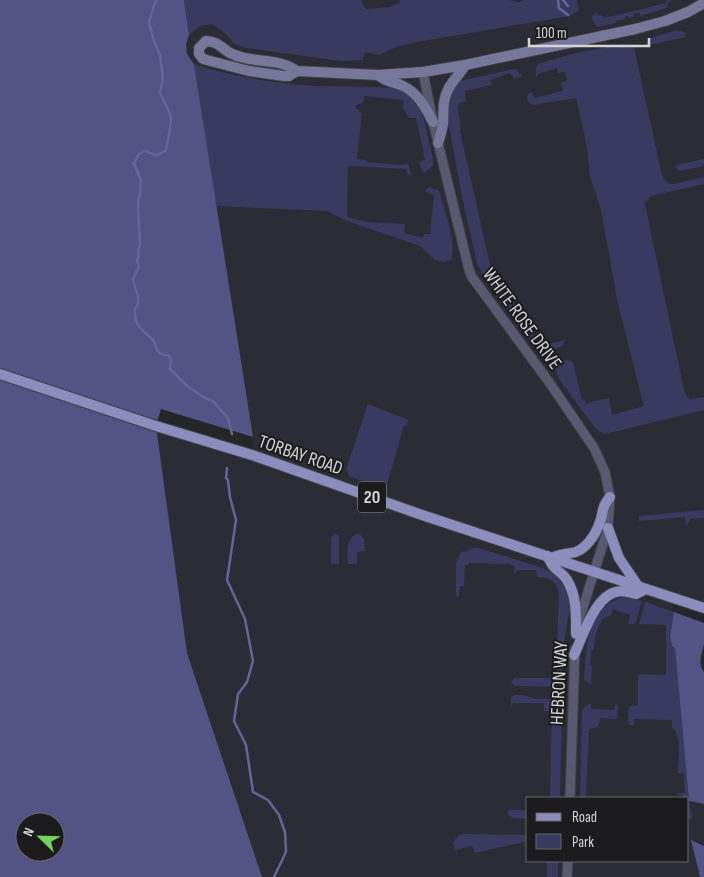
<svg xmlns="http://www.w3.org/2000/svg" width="704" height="877" font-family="'Sofia Sans Condensed',sans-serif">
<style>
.built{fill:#2b2c35;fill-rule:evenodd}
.green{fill:#3a3a60}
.forest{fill:#535385;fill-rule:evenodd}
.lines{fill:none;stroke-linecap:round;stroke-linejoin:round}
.stream{stroke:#656599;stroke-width:2.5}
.tertiary-casing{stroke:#414245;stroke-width:11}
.secondary-casing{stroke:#414245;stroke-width:12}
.primary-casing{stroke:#414245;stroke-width:12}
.tertiary{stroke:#595a71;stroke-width:9}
.secondary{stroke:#76779b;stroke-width:10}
.primary{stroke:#8c8dbc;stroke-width:10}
.labels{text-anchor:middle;stroke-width:4;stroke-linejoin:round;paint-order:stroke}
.shield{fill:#1c1c1f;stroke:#9e9ea0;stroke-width:1}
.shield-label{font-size:18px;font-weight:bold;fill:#d5d5d7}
.street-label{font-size:19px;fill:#d5d5d7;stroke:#1c1c1f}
</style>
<rect width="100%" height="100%" fill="#252629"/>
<!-- built -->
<path class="built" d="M184 0H704V608L676 599 670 614 689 801 704 804V845L691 840 700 877H262L188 656 206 877H0V374L255 455 194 64 187 54 186 44 189 35ZM528 798H688V861H528ZM25 822H55V852H25Z"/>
<!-- green -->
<g class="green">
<polygon points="184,0 361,0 366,9 389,7 400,3 400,0 508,0 519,2 524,0 577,0 579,10 570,16 417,42 396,47 379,55 365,52 363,60 341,61 246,48 233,43 225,33 212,24 200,26 189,35"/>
<polygon points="667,0 674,1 669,2 666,6 668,7 667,8 640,16 640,13 634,13 633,15 634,17 628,18 628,16 625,17 625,19 616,21 616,23 597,27 592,20 592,16 595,13 605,17 613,16 667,3"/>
<polygon points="676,30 684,32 686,37 645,46 648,39"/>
<path d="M623 44 634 48 662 175C665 181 667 184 674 184L704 177V184L651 196 645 204 684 390 686 395 690 399 704 397V410L605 434 596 429 559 379 556 370 560 361 568 360 573 362 582 400 584 399 586 403 609 398 612 415 644 406 617 299 601 210 590 176 587 147 576 98 534 105 529 103 527 98 528 94 532 92 534 98 563 91 561 82 567 81 565 72 558 73 557 68 538 74 536 78V68L538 64 572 54Z"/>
<path d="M194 64C234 77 276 84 318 86 343 87 367 86 391 88 419 94 425 118 429 143 431 150 434 159 433 166L426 171 427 173 422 171 419 162 425 160 416 118H409L403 107V100L364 96 363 103 356 105V109L360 110 359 112 362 113 357 159 366 160 367 162 400 165 408 164 411 174 409 176 406 169 348 166 347 217 367 222 405 224 404 233 423 238 424 234H430L434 195 425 192 427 188 431 187V188L439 190 440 193C444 209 457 243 451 258L453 260 443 262 435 260 420 246 347 221 327 211 216 206Z"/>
<path d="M513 69 517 70 520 74H522L521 77 514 78 510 73 490 80 492 85 465 91 466 102 459 103C455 112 462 121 460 131L493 278 500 279 501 280 497 285 540 343 548 344 565 340 563 346 554 349 551 353 550 351 542 352 536 348 484 277 477 263 462 197 447 115 449 98 455 85 460 81Z"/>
<polygon points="704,159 704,166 680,171 676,168 676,165"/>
<polygon points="368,404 406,419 408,421 407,426 404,425 386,488 350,477 346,470"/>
<polygon points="704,510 704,518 690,519 686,527 685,517 639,521 639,516"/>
<polygon points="334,534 339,535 339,564 331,564 331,538"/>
<path d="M356 534H359L364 538 365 551 357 552V564H348C348 553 345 540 356 534Z"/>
<path d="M476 547 543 568 554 574 562 583 568 594 570 608 564 641 562 678 561 682 554 685V687L515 686 511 683 514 678H549L556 671 559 594C558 581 550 578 537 577L536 570H517L515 576 514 566 510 564 470 563 465 566 464 586H460L459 596 456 597V562L462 551 463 552Z"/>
<path d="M622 597 642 601 635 624H628L630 615 613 609 611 615C597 619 595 637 594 650H591L590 665 592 666 591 685 584 680C587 647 585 610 622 597Z"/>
<path d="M645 602 674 612 670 636 672 646 675 648 689 801 692 815 691 820 688 819V798H683L682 795H677L678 793H685L684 773H678C678 759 683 737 672 727V720L635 719 634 726 630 725 628 721 629 706 638 705V674L665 675 666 673V625L639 624Z"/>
<polygon points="515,695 523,695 536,699 553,699 553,702 558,704 562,708 560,798 550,798 552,711 544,711 544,703 513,703 511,709 511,697"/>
<polygon points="616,703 618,706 617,719 600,718 598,727 589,729 586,798 580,798 582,710 588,704 591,704 591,709 614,710"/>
<polygon points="508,810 528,810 528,819 513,818 508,814"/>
<polygon points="463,834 528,835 528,841 475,853 472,846 456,850 457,857 453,842 459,835"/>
<rect x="547" y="861" width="11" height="16"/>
</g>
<!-- forest -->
<g class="forest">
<path d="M0 0H184L189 35 186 44 187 54 194 64 253 437 161 409 156 426 187 653 262 877H0ZM25 822H55V852H25Z"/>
<path d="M674 612 704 623C704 630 704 638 704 644 702 654 697 663 704 672V804L689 801 675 648 672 646 670 636Z"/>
<polygon points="691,840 704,846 704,877 700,877"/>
</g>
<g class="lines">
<!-- stream -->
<g class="stream">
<path d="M156 0 149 22 154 41 160 55 163 78 160 93C164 102 169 109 171 118 172 121 167 143 166 150 153 159 157 154 145 151L139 154 134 163 141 181 140 193 138 203 140 245C137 251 140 256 137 261L139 266 133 279C134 289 143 300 135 309 134 327 141 328 153 340 156 344 156 352 161 354 164 355 167 355 169 356L171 360 170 369 187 386 205 398 213 401 228 418 232 434"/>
<polyline points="558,0 559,8 568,15"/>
<polyline points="563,0 568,6"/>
<polyline points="227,468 226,478 228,480 230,497 236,520 227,580 245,619 253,661 247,682 238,694 234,721 246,745 253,792 268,800 279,815 285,832 286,852 274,877"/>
</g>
<defs>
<g id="tertiary">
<polyline points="423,72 433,122 469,270 472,277 549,382 594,448 605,472 610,497 608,528 578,623"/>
<polyline points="570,798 575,649"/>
<polyline points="567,877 568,861"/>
</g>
<g id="secondary">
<path d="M297 71 289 76H284L249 71 203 59 199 54V48L206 41C219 42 220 47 230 53 251 64 278 57 297 71L378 75 423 72 465 65 635 29 665 21 688 12 704 3"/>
<path d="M378 75C388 83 392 81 403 86 418 93 425 107 433 122"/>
<path d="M438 143C440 137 442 130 443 124 444 112 442 102 447 92 451 81 460 75 465 65"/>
</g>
<g id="primary">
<polyline points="0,374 156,426 255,456 422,515 704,608"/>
<polyline points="608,528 619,558 638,586"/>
<path d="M547 556C549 559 551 563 553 566 557 571 564 574 567 580 577 596 576 616 576 634"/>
<path d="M552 558C558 555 564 554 571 553 585 552 596 534 600 522 604 510 601 508 610 497"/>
<path d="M574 655C583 637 595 592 621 591 626 591 631 593 636 594L646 589"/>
</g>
</defs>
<!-- tertiary casing -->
<use href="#tertiary" class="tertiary-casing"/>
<!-- secondary casing -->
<use href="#secondary" class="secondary-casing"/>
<!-- primary casing -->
<use href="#primary" class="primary-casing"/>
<!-- tertiary -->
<use href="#tertiary" class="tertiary"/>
<!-- secondary -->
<use href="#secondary" class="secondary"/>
<!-- primary -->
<use href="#primary" class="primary"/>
</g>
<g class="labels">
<!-- shield labels -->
<rect class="shield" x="358" y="481.5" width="28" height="31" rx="4"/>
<g class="shield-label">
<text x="372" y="503">20</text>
</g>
<!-- street labels -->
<g class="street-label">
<text transform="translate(523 318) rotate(54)" y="7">WHITE ROSE DRIVE</text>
<text transform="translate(301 454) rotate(19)" y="7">TORBAY ROAD</text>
<text transform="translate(558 683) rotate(-87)" y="7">HEBRON WAY</text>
</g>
</g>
<!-- legend -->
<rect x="526" y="797" width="162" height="65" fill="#1c1c1f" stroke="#666669"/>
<rect x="536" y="813" width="25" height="8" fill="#8c8dbc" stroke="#666669"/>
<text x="572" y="822" font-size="15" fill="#d5d5d7">Road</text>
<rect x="536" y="834" width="25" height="15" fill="#3a3a60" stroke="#666669"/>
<text x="572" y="847" font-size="15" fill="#d5d5d7">Park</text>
<!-- north arrow -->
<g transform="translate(40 837) rotate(293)"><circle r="24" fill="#1c1c1f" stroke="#666669"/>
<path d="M0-4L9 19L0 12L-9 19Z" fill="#77d259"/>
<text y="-8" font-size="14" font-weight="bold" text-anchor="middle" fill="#d5d5d7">N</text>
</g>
<!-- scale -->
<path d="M529 38v8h120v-8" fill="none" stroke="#d5d5d7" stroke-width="2.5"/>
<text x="536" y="38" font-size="15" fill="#d5d5d7" stroke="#1c1c1f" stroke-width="4" paint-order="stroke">100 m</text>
</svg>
